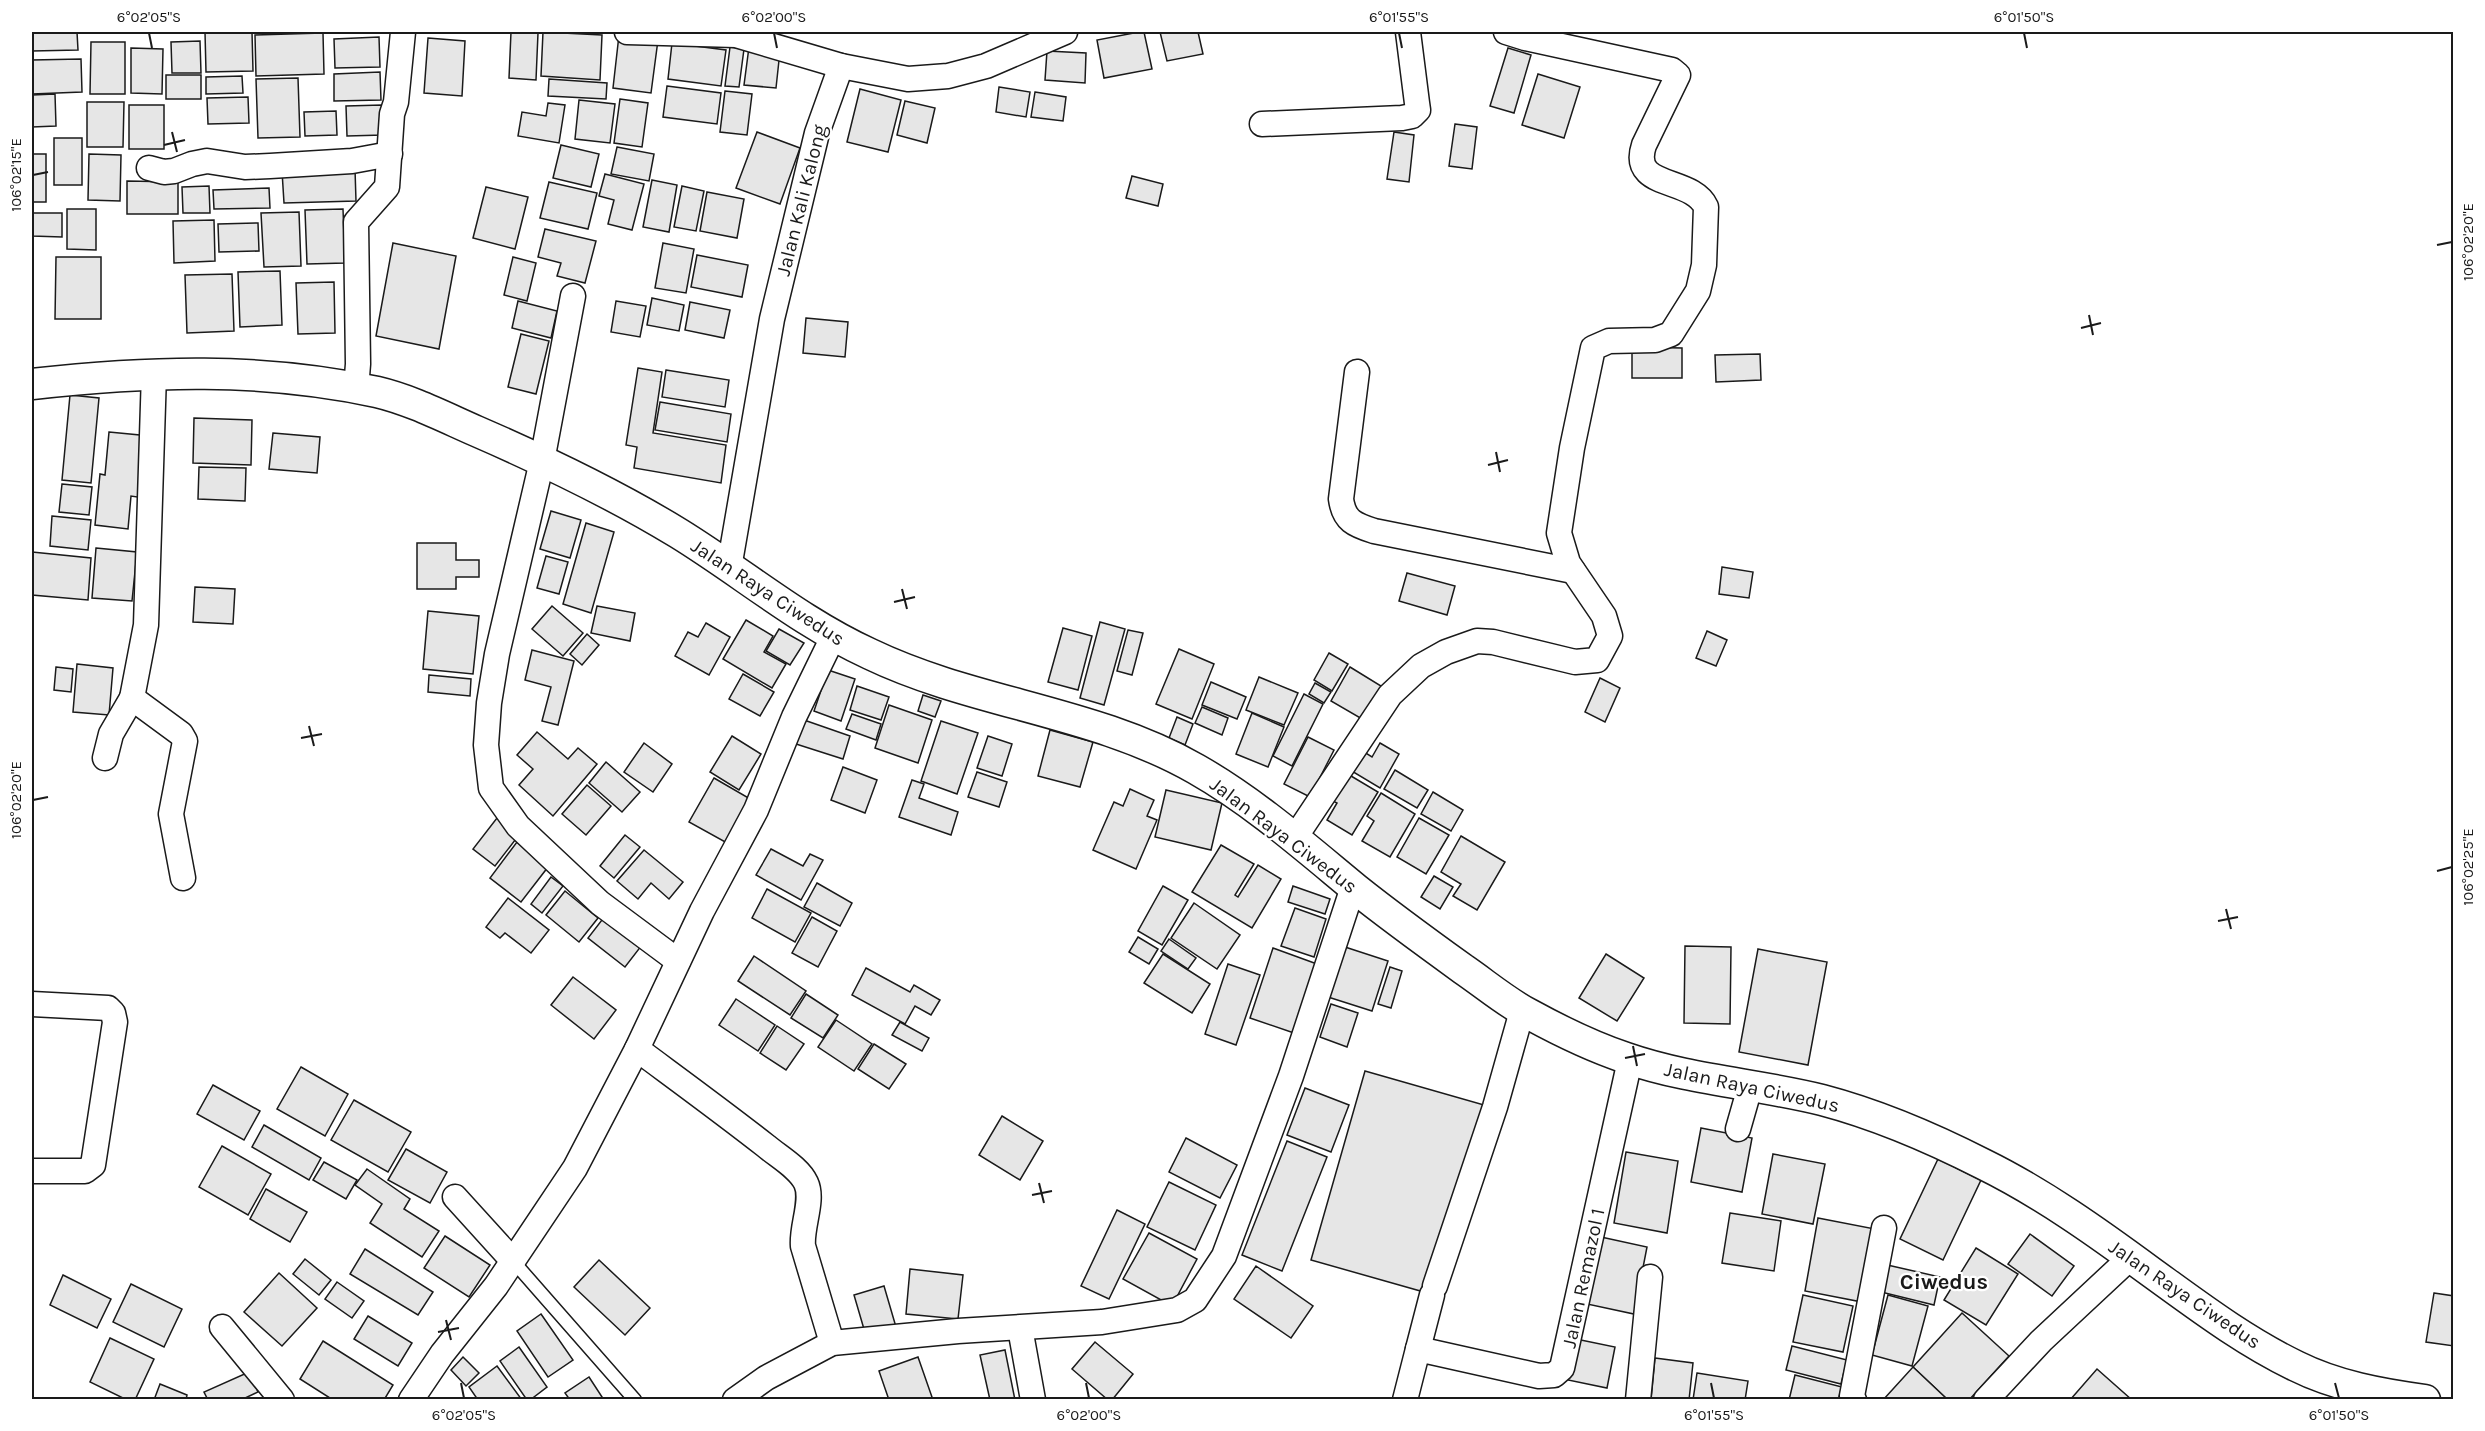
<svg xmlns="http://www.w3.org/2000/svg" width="2485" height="1431" font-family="Karla,sans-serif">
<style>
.building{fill:#e6e6e6;stroke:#1a1a1a;stroke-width:1.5}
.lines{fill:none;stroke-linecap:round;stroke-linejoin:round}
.service-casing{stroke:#1a1a1a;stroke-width:15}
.minor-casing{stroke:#1a1a1a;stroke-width:27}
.tertiary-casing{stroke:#1a1a1a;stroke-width:33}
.service{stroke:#fff;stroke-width:12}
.minor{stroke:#fff;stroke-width:24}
.tertiary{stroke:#fff;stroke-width:30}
.ticks{fill:none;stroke:#1a1a1a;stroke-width:2}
.labels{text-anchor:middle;stroke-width:4.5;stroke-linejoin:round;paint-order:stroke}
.street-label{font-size:20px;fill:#1a1a1a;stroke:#fff}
.quarter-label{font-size:22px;font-weight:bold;fill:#1a1a1a;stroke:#fff}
.neatline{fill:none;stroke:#1a1a1a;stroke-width:2}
.ticks-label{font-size:15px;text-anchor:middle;fill:#1a1a1a}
</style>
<rect width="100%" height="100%" fill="#fff"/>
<!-- building -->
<g class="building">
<polygon points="32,32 77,32 78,50 32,51"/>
<polygon points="205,32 252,32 253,71 206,72"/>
<polygon points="511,32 538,33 536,80 509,78"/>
<polygon points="543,32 602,35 600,80 541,76"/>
<polygon points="1139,32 1144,32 1152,69 1104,78 1097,40"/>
<polygon points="1160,32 1198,32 1203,54 1167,61"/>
<polygon points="323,33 324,74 256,76 255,35"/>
<polygon points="619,35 658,40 651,93 613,88"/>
<polygon points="379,37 380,67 335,68 334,39"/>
<polygon points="428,38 465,41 462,96 424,93"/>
<polygon points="200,41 201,73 172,73 171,42"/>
<polygon points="91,42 125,42 125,94 90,94"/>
<polygon points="672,43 726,50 721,86 668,79"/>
<polygon points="730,47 744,49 739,87 725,86"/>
<polygon points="749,47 780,51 776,88 744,85"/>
<polygon points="131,48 163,49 162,94 131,93"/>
<polygon points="1508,48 1531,55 1514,113 1490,106"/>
<polygon points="1047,51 1086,53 1085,83 1045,80"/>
<polygon points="81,59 82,92 32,94 32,60"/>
<polygon points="380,72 381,100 334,101 334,74"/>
<polygon points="1538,74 1580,87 1564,138 1522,125"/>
<rect x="166" y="75" width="35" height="24"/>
<polygon points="242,76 243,93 206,94 206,77"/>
<polygon points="298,78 300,137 258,138 256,79"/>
<polygon points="549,79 607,83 606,99 548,96"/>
<polygon points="667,86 721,93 717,124 663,117"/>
<polygon points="999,87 1030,92 1026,117 996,112"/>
<polygon points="860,89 901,100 888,152 847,142"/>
<polygon points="725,91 752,94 747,135 720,132"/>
<polygon points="1035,92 1066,97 1063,121 1031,117"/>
<polygon points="55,94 56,126 32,127 32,95"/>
<polygon points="248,97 249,123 208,124 207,98"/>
<polygon points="620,99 648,103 642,147 614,143"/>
<polygon points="579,100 615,104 610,143 575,139"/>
<polygon points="905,101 935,108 927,143 897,135"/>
<polygon points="87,102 124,102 123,147 87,147"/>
<polygon points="548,103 565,105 559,143 518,136 522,112 546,116"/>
<rect x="129" y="105" width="35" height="44"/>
<polygon points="382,105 383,135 347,136 346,106"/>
<polygon points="336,111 337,135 305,136 304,112"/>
<polygon points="1455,124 1477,127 1472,169 1449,166"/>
<polygon points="757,132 800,148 780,204 736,188"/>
<polygon points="1394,132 1414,135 1409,182 1387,179"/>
<rect x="54" y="138" width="28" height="47"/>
<polygon points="561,145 599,154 591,187 553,178"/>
<polygon points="617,147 654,154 649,181 611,174"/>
<rect x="32" y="154" width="14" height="48"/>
<polygon points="89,154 121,155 120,201 88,200"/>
<polygon points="355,169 356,201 284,203 282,171"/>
<polygon points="605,174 644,184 632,230 608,224 614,200 599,196"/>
<polygon points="1132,176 1163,184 1158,206 1126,198"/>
<polygon points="652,180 677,185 669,232 643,227"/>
<polygon points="127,181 178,182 178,214 127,214"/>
<polygon points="549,182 597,193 588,229 540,218"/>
<polygon points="209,186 210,213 183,213 182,187"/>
<polygon points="682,186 704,191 696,231 674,227"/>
<polygon points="486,187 528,197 515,249 473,238"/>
<polygon points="269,188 270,208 214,209 213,190"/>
<polygon points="707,192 744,199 737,238 700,231"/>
<polygon points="67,209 96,209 96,250 67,249"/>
<polygon points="343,209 345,263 307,264 305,210"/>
<polygon points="299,212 301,266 264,267 261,213"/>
<polygon points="32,213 62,213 62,237 32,236"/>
<polygon points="214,220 215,261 174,263 173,221"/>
<polygon points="258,223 259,251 219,252 218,224"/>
<polygon points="545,229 596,241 585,283 557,276 561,263 538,257"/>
<polygon points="393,243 456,256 439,349 376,336"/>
<polygon points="663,243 694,249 686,293 655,288"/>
<polygon points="697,255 748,265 742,297 691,287"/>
<polygon points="56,257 101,257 101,319 55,319"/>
<polygon points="513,257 536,263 527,301 504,295"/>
<polygon points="280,271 282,325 240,327 238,272"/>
<polygon points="232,274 234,331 187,333 185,275"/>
<polygon points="334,282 335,333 298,334 296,283"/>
<polygon points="652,298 684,305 679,331 647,325"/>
<polygon points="518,301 557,311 551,338 512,328"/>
<polygon points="616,301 646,306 640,337 611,332"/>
<polygon points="690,302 730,310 724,338 685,330"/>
<polygon points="806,318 848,322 845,357 803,353"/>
<polygon points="521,334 549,341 536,394 508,387"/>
<polygon points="1632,347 1682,348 1682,378 1632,378"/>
<polygon points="1760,354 1761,380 1716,382 1715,355"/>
<polygon points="638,368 662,372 653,433 726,445 721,483 634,468 637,447 626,445"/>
<polygon points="666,370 729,380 725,407 662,397"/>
<polygon points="70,395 99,398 91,483 62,480"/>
<polygon points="660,402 731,414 727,442 655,430"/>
<polygon points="194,418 252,420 251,465 193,463"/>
<polygon points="109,432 150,436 144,498 131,496 128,529 95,525 100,474 105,475"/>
<polygon points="273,433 320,437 317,473 269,469"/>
<polygon points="199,467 246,468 245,501 198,499"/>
<polygon points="62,484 92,487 89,515 59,512"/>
<polygon points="551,511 581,520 570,558 540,549"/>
<polygon points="52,516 91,520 88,550 50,546"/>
<polygon points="586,523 614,532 591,613 563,604"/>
<polygon points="417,543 456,543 456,560 479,560 479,577 456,577 456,589 417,589"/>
<polygon points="96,548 137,552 132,601 92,598"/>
<polygon points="32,552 91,558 88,600 32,595"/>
<polygon points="546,556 568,562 559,594 537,588"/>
<polygon points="1722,567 1753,572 1749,598 1719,594"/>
<polygon points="1407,573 1455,586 1447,615 1399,601"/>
<polygon points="195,587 235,589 233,624 193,622"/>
<polygon points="552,606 583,633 563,656 532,629"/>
<polygon points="597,606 635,613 630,641 591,633"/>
<polygon points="428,611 479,616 473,674 423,669"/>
<polygon points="746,620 773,636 764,652 786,664 772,688 723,659"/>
<polygon points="1100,622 1125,629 1104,705 1080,698"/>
<polygon points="706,623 730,637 709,675 675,656 688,632 698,637"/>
<polygon points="1063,628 1092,636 1078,690 1048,682"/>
<polygon points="779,629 804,643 790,665 766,651"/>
<polygon points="1128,630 1143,633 1132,675 1117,671"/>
<polygon points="1707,631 1727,640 1716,666 1696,658"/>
<polygon points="587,634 599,645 582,665 570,654"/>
<polygon points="1179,649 1214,664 1192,719 1156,704"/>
<polygon points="532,650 574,661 558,725 542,721 551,687 525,680"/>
<polygon points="1329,653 1348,664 1332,691 1314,680"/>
<polygon points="77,664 113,668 109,715 73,712"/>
<polygon points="56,667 73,669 71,692 54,690"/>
<polygon points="1350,667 1381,686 1362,719 1331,701"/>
<polygon points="828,670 855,679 841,721 814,711"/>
<polygon points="743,674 774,692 760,716 729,699"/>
<polygon points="429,675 471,679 470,696 428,692"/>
<polygon points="1259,677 1298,693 1284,725 1246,710"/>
<polygon points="1600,678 1620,688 1605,722 1585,712"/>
<polygon points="1211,682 1246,697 1237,719 1202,705"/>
<polygon points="1315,683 1331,692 1324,703 1309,694"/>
<polygon points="857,686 889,697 881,720 850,710"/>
<polygon points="1304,694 1323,704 1292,766 1273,756"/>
<polygon points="923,695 941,701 935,717 918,711"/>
<polygon points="889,705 932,720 918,763 875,748"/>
<polygon points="1202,707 1228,718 1222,735 1195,723"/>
<polygon points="1252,713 1284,727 1268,767 1236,754"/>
<polygon points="852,714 881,724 876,740 846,729"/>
<polygon points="1177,717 1193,724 1185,745 1169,738"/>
<polygon points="804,720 850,736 843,759 796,744"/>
<polygon points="941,721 978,733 957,794 921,781"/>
<polygon points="1050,730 1093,742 1080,787 1038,776"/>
<polygon points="537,732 568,759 578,748 597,764 553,816 519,785 533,769 517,755"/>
<polygon points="732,736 761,754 739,790 710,772"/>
<polygon points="988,736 1012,744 1002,776 977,768"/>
<polygon points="1308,737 1334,750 1310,797 1284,784"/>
<polygon points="644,743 672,764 653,792 624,772"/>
<polygon points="1380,743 1399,754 1380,788 1350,770 1361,750 1372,757"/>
<polygon points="606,762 640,792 622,812 589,783"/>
<polygon points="843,767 877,780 865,813 831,800"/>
<polygon points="1395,770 1428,790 1417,808 1384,789"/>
<polygon points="977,772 1007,782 999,807 968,797"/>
<polygon points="1346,773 1378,792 1352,835 1327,820 1337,803 1331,800"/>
<polygon points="714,778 752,800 727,843 689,822"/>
<polygon points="912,780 924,784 919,798 958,812 951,835 899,817"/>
<polygon points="587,785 611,806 586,835 562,814"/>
<polygon points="1130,789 1154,800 1147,816 1157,820 1136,869 1093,850 1114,802 1123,806"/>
<polygon points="1166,790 1222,803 1211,850 1155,837"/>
<polygon points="1433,792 1463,810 1451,831 1421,814"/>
<polygon points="1381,793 1415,814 1390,857 1362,841 1374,821 1367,816"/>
<polygon points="497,818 519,835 495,866 473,849"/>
<polygon points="1419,818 1449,835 1426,874 1397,857"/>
<polygon points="625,835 640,847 614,878 600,866"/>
<polygon points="1461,836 1505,862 1477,910 1453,896 1461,884 1441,872"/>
<polygon points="517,842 548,867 521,902 490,878"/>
<polygon points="1221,845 1254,864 1235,895 1238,897 1258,865 1281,879 1252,928 1192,892"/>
<polygon points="771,849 803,866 810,854 823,860 801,900 756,875"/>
<polygon points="644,850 683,882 669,899 651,883 638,899 617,881"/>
<polygon points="1434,876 1453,887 1440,909 1421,897"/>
<polygon points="551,877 563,886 542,913 531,904"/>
<polygon points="817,883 852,903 840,926 804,907"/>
<polygon points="1163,886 1188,900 1162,945 1138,931"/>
<polygon points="1293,886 1330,899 1325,914 1288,902"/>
<polygon points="767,889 811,913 795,942 752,918"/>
<polygon points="565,891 598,918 579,942 546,915"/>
<polygon points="508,898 549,930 531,953 505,933 500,938 486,927"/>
<polygon points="1194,903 1240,935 1217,969 1171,938"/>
<polygon points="1295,908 1326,919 1314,957 1281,946"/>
<polygon points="605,916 642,945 625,967 588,938"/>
<polygon points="812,917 837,931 818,967 792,953"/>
<polygon points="1138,937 1158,949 1149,964 1129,952"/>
<polygon points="1169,939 1196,958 1188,969 1161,951"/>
<polygon points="1685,946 1731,947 1730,1024 1684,1023"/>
<polygon points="1345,947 1388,961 1372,1011 1328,997"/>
<polygon points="1273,948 1317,964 1294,1033 1250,1018"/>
<polygon points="1758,949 1827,962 1808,1065 1739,1052"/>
<polygon points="1163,954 1210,984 1192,1013 1144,983"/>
<polygon points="1606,954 1644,978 1617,1021 1579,998"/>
<polygon points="754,956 806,991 790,1015 738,981"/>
<polygon points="1228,964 1260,975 1236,1045 1205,1034"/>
<polygon points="1390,967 1402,971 1391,1008 1378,1004"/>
<polygon points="866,968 910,992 914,985 940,1000 931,1015 915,1006 905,1024 852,995"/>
<polygon points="573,977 616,1010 594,1039 551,1005"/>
<polygon points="806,994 838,1015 823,1038 791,1018"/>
<polygon points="736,999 775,1025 758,1051 719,1025"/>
<polygon points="1331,1004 1358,1013 1347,1047 1320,1037"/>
<polygon points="836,1020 872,1044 854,1071 818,1047"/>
<polygon points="900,1022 929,1038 922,1051 892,1035"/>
<polygon points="777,1026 804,1044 786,1070 760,1053"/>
<polygon points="874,1044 906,1064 889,1089 858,1069"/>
<polygon points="301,1067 348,1094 325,1136 277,1109"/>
<polygon points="1365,1071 1484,1105 1431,1294 1311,1260"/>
<polygon points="213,1085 260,1111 244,1140 197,1114"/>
<polygon points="1305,1088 1349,1105 1331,1152 1287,1135"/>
<polygon points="354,1100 411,1132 388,1172 331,1140"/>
<polygon points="1002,1116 1043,1141 1020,1180 979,1155"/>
<polygon points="264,1125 321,1158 309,1180 252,1147"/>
<polygon points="1701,1128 1752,1138 1742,1192 1691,1182"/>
<polygon points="1186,1138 1237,1165 1220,1198 1169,1172"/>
<polygon points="1287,1141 1327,1157 1282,1271 1242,1255"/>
<polygon points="222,1146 271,1174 248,1215 199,1187"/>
<polygon points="406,1149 447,1172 430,1203 388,1180"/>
<polygon points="1626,1152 1678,1161 1667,1233 1614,1223"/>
<polygon points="1773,1154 1825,1164 1813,1224 1762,1214"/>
<polygon points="1938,1159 1981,1180 1943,1260 1900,1239"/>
<polygon points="324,1162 357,1180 346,1199 313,1180"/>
<polygon points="367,1169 410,1199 404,1209 439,1231 422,1257 370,1223 382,1204 355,1185"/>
<polygon points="1169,1182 1216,1205 1195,1250 1147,1227"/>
<polygon points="266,1189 307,1212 290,1242 250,1219"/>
<polygon points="1117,1210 1145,1224 1109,1299 1081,1286"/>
<polygon points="1730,1213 1781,1221 1774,1271 1722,1263"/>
<polygon points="1818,1218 1875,1229 1862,1302 1805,1291"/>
<polygon points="1149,1233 1197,1259 1172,1306 1123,1279"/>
<polygon points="2030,1234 2074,1266 2052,1296 2008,1264"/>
<polygon points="445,1236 490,1265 469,1297 424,1268"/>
<polygon points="1601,1237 1647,1247 1634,1314 1587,1304"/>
<polygon points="1976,1248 2018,1274 1986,1325 1944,1300"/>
<polygon points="365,1249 433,1292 418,1315 350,1274"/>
<polygon points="305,1259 331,1280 319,1295 293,1274"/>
<polygon points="599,1260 650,1308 625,1335 574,1287"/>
<polygon points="1883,1264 1940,1277 1934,1305 1877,1291"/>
<polygon points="1256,1266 1313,1306 1291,1338 1234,1299"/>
<polygon points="910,1269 963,1275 958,1319 906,1314"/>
<polygon points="279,1273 317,1308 282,1346 244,1312"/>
<polygon points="63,1275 111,1299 97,1328 50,1305"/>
<polygon points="337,1282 364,1301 352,1318 325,1299"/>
<polygon points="131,1284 182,1309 164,1347 113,1322"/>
<polygon points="884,1286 896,1327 866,1336 854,1295"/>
<polygon points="2434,1293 2454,1296 2454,1346 2426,1342"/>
<polygon points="1803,1295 1853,1306 1843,1352 1793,1342"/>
<polygon points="1888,1295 1928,1306 1912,1366 1872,1355"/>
<polygon points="1962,1313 2009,1356 1969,1400 1948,1400 1913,1367"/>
<polygon points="541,1314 573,1360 548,1377 517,1331"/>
<polygon points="368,1316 412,1343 398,1366 354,1339"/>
<polygon points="110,1338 154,1359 135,1400 127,1400 90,1382"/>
<polygon points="1576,1339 1615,1347 1607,1388 1568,1380"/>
<polygon points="323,1341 393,1385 384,1400 333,1400 300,1379"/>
<polygon points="1095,1342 1133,1374 1112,1400 1108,1400 1072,1369"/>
<polygon points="1792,1346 1847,1360 1841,1384 1786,1370"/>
<polygon points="519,1347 547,1387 530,1400 527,1400 500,1361"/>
<polygon points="1005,1350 1015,1400 990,1400 980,1355"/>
<polygon points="463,1357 479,1373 466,1386 451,1370"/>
<polygon points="918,1357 933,1400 889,1400 879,1371"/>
<polygon points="1655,1358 1693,1363 1689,1400 1651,1400"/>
<polygon points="497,1366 522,1400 478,1400 469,1387"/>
<polygon points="1913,1367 1948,1400 1883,1400"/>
<polygon points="2097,1369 2132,1400 2070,1400"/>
<polygon points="249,1372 258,1392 241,1400 208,1400 204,1392"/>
<polygon points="1697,1373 1748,1381 1745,1400 1693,1400"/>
<polygon points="1795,1375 1842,1387 1838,1400 1789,1400"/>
<polygon points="589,1377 604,1400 570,1400 565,1393"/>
<polygon points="160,1384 187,1395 186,1400 154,1400"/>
</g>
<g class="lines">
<defs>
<polyline id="service" points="513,1261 635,1400"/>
<g id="minor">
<polyline points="627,32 736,35 841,66 908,79 948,76 986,66 1065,32"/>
<polyline points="1262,124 1402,118 1412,116 1418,110 1417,103 1408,32"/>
<polyline points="149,168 164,172 174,171 192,164 207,161 245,167 270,166 352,161 390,154"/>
<polyline points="573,296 542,461 497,654 489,703 486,745 491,788 518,826 600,903 678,961"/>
<path d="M1357 372 1341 499C1344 521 1355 525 1374 531L1573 571"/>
<polyline points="154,373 146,625 132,698 181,734 185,741 171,814 183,878"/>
<polyline points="356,389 358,364 356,222 387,187 392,114 396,102 403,32"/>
<polyline points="729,568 772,319 817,133 841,66"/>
<polyline points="105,758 111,734 132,698"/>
<path d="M1294 839 1390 695 1421 666 1446 652 1477 641 1493 642 1575 662 1597 660 1610 636 1604 616 1568 563 1559 533 1572 448 1593 348 1609 341 1655 340 1671 334 1698 291 1704 265 1706 207C1692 176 1629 190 1644 145L1678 75 1672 70 1525 38 1506 32"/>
<polyline points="32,1004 108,1008 113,1013 115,1022 93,1165 85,1171 32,1171"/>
<path d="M637 1049C680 1081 724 1113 766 1146 779 1157 799 1168 806 1183 814 1200 801 1227 803 1246L832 1343"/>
<polyline points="1738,1129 1750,1087"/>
<polyline points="455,1197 513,1261"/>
<polyline points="1435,1286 1495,1107 1522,1011"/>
<polyline points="222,1327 282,1400"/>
<polyline points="1020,1328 1033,1400"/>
<polyline points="1418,1349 1432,1295"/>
<polyline points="411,1400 442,1354 496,1286 575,1168 637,1049 702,911 756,810 794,717 833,637"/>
<polyline points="735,1400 766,1378 832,1343 958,1331 1102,1322 1177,1310 1195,1300 1224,1256 1291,1076 1353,887"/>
<polyline points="1405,1400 1418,1349 1539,1376 1554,1375 1562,1368 1630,1060"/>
<polyline points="1638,1400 1650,1277"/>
<polyline points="1854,1400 1852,1396 1884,1228"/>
<polyline points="1986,1400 2041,1341 2131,1257"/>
</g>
<path id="tertiary" d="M32 384C149 371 260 367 377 392 411 400 444 417 476 431 545 461 614 494 678 533 743 573 800 622 870 654 974 704 1095 711 1196 769 1254 802 1305 847 1356 889 1391 917 1427 943 1463 969 1485 984 1506 1002 1529 1014 1560 1031 1593 1047 1626 1058 1689 1080 1758 1084 1822 1100 1879 1115 1930 1137 1983 1164 2042 1193 2098 1233 2151 1272 2198 1306 2244 1341 2296 1366 2336 1386 2381 1394 2425 1400"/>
</defs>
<!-- service casing -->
<use href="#service" class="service-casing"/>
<!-- minor casing -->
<use href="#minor" class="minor-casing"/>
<!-- tertiary casing -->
<use href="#tertiary" class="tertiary-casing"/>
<!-- service -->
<use href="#service" class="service"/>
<!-- minor -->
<use href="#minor" class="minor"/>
<!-- tertiary -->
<use href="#tertiary" class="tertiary"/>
</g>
<!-- ticks -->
<path class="ticks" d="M149 33 152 48M774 33 777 48M1399 33 1402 48M2024 33 2027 48M172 132 177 152M164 145 185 140M33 175 48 172M2437 245 2452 242M2089 315 2093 335M2081 328 2101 323M1496 452 1500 472M1488 465 1508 460M902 589 907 609M894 602 915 597M309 726 314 746M301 738 322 734M33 800 48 797M2437 871 2452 867M2226 909 2231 929M2218 921 2238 917M1633 1046 1637 1066M1625 1058 1645 1054M1039 1183 1044 1203M1032 1195 1052 1191M446 1320 451 1340M438 1332 459 1328M461 1383 464 1398M1086 1383 1089 1398M1711 1383 1714 1398M2335 1383 2339 1398"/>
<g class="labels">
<!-- street labels -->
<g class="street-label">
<text transform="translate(801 200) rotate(-76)" y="7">Jalan Kali Kalong</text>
<text transform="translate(768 592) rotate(33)" y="7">Jalan Raya Ciwedus</text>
<text transform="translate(1284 835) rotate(37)" y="7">Jalan Raya Ciwedus</text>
<text transform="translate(1752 1087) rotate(12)" y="7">Jalan Raya Ciwedus</text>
<text transform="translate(1583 1278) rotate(-78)" y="7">Jalan Remazol 1</text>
<text transform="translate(2185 1294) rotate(34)" y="7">Jalan Raya Ciwedus</text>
</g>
<!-- quarter labels -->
<g class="quarter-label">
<text x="1944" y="1289">Ciwedus</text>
</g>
</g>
<!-- border -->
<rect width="2485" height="1431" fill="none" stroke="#ffffff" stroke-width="66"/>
<rect x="33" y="33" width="2419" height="1365" class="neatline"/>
<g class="ticks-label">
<text x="149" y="22">6°02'05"S</text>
<text x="774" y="22">6°02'00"S</text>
<text x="1399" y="22">6°01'55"S</text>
<text x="2024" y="22">6°01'50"S</text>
<text transform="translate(16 175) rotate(-90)" y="5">106°02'15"E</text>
<text transform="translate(2468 242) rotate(-90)" y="5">106°02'20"E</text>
<text transform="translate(16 800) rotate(-90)" y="5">106°02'20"E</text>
<text transform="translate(2468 867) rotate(-90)" y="5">106°02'25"E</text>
<text x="464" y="1420">6°02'05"S</text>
<text x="1089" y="1420">6°02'00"S</text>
<text x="1714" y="1420">6°01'55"S</text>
<text x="2339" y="1420">6°01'50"S</text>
</g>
</svg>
